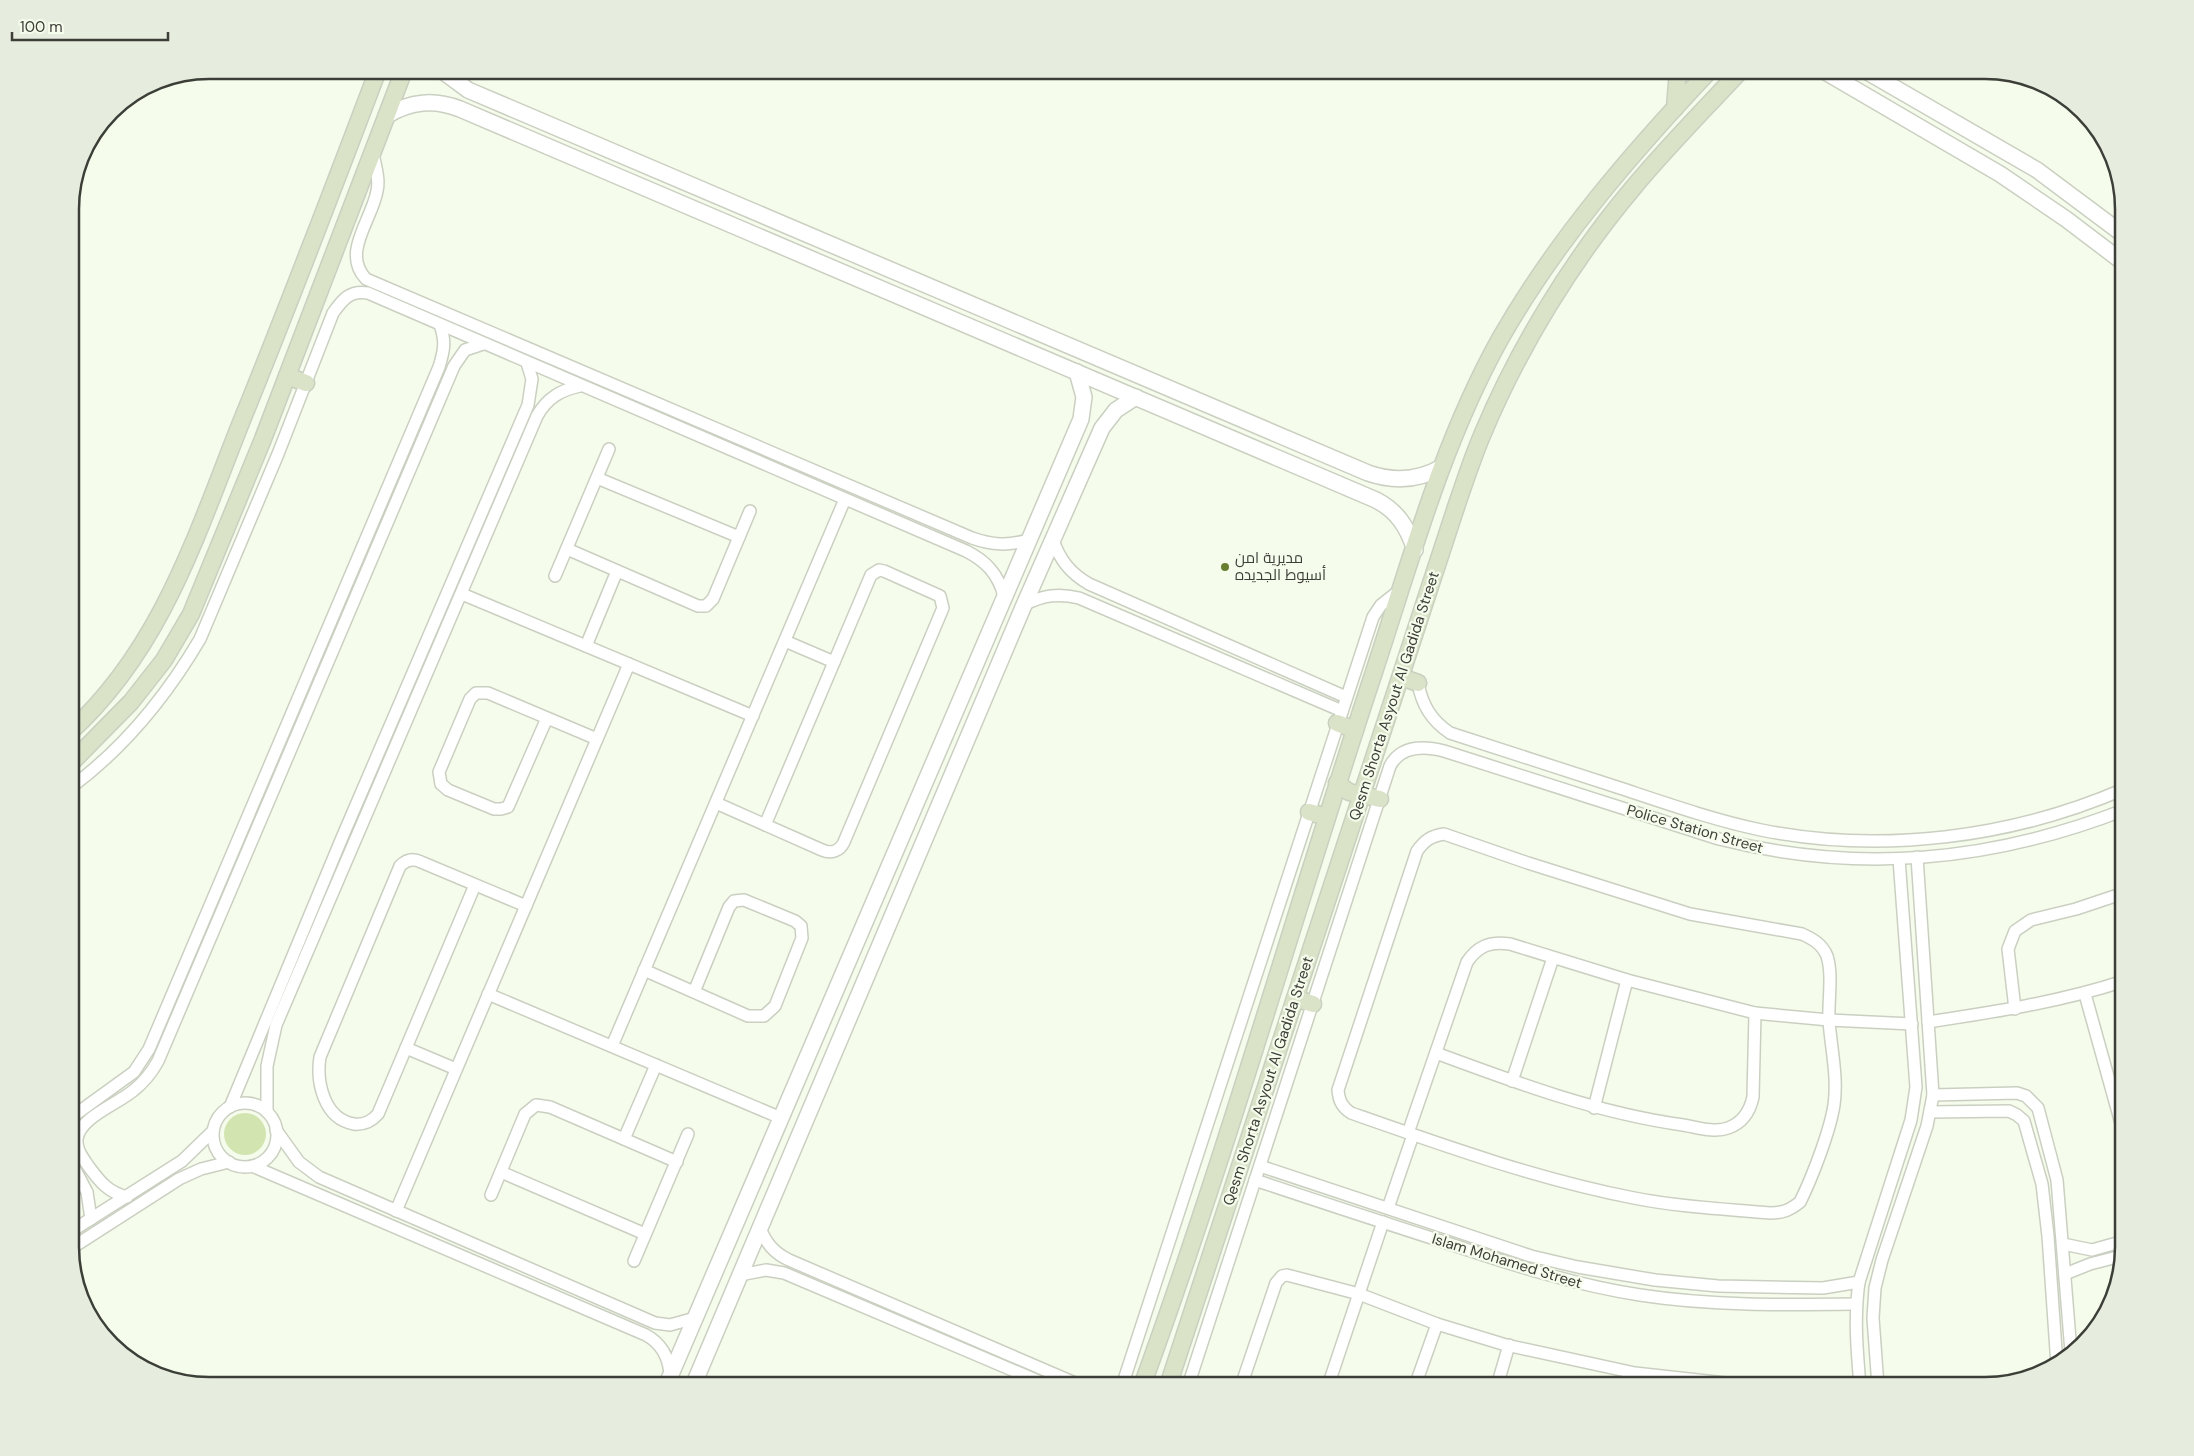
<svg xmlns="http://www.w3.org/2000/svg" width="2194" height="1456" font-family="'DM Sans',Cairo,sans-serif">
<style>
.green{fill:#d2e4af}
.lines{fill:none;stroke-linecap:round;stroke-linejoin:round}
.minor-casing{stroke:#cad0c1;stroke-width:14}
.tertiary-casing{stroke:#cad0c1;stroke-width:18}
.secondary-casing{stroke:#cad0c1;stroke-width:19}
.minor{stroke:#fff;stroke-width:11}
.tertiary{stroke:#fff;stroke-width:15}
.secondary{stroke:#dae2c7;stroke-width:16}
.poi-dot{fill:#687e30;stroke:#f6fcec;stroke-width:2}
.labels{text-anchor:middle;stroke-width:4.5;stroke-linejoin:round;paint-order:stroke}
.poi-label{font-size:15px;fill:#3c3e38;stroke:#f6fcec;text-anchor:start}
.street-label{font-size:15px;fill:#3c3e38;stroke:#f6fcec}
.rim{fill:none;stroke:#3c3e38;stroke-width:2.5}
</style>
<rect width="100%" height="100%" fill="#f6fcec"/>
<!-- green -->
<circle class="green" cx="245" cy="1134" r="21"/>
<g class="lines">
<defs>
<g id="minor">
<path d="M373 153C375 165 380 179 377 191 372 220 341 253 366 279L972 538C992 545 1008 546 1028 540"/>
<polyline points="597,478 739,537"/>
<path d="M1053 540C1060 560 1070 573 1089 584L1346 697"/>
<polyline points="567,549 698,606 706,606 713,599 750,511"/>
<polyline points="555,576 609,449"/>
<polyline points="462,594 753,716"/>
<path d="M1024 605C1043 595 1059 593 1079 598L1342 711"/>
<polyline points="785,641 834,662"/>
<polyline points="586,646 617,571"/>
<path d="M1418 683C1422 705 1431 720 1450 733 1507 752 1565 770 1623 789 1668 804 1714 820 1761 830 1881 854 2011 838 2124 789"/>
<polyline points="547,718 508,807 501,809 494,809 448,790 441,784 439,772 470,699 476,693 488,693 597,739"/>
<path d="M70 788C123 749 167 695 200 639L278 454 333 313C343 299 350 290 368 293L966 551C986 561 998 574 1004 596"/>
<path d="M716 803 822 850C831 854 840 851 844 842L943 608 940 596 884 571 879 570 871 575 765 825"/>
<path d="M1444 834 1528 863 1690 914 1802 934C1813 939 1822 944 1827 956 1833 975 1828 1000 1829 1021 1831 1048 1838 1077 1834 1105 1830 1131 1812 1178 1800 1202 1790 1210 1783 1213 1770 1213 1725 1209 1679 1207 1634 1198 1537 1179 1445 1146 1351 1113 1342 1107 1339 1101 1338 1090L1417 851C1425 840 1431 836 1444 834Z"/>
<path d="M475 885 378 1114C371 1122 364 1125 354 1124 324 1119 316 1082 320 1057L400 866C406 860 413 858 421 862L526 906"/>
<polyline points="644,970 748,1016 764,1016 775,1006 802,938 801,926 795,921 744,900 734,901 729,907 694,992"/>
<polyline points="488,994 781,1118"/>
<polyline points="2085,994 2124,1134"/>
<polyline points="2015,1009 2008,949 2015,931 2031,920 2076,909 2124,893"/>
<path d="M1928 1022C1994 1012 2060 1002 2124 981"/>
<polyline points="612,1046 845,499"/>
<polyline points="406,1048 456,1069"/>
<path d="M1436 1053C1517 1083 1597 1113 1683 1125 1696 1127 1714 1133 1728 1128 1742 1123 1750 1111 1753 1097L1755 1013"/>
<polyline points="1512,1081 1553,958"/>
<polyline points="1933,1095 2017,1093 2026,1096 2038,1108 2057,1180 2071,1352"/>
<circle cx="245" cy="1135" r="32"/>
<polyline points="230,1107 341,840 528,405 532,379 527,363"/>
<polyline points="1594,1108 1627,980"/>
<path d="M267 1112V1066L276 1025 537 416C547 398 561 390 580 386"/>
<polyline points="1930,1112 2009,1111 2017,1115 2024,1121 2042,1184 2048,1236 2057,1365"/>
<path d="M70 1121 76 1114 134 1072 149 1049 439 367C444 351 446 341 440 325"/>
<polyline points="276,1130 299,1162 319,1177 655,1323 670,1325 695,1318"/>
<path d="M1408 1133 1467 962C1478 946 1490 941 1510 944L1627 980 1755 1013 1829 1020 1912 1024"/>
<polyline points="624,1139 656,1065"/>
<polyline points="70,1160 87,1192 91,1219"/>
<path d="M252 1166 646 1335C662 1344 669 1357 670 1375"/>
<polyline points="1260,1166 1531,1256 1578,1267 1655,1280 1718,1286 1823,1288 1859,1282"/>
<polyline points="501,1172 645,1234"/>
<path d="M1255 1180C1320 1202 1385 1223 1450 1244 1513 1265 1575 1285 1640 1295 1712 1306 1783 1305 1856 1304"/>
<polyline points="491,1195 525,1114 536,1105 550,1107 677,1162"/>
<path d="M127 1197C108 1192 100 1182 89 1167 83 1158 76 1150 77 1139 80 1117 118 1104 134 1090 144 1082 152 1072 158 1061L454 366 465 350 483 344"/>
<polyline points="1388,1208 1413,1135"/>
<polyline points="396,1211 629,664"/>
<path d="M760 1228C766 1243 774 1253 789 1260L1082 1386"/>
<polyline points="70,1232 182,1161 213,1131"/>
<polyline points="2063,1244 2092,1250 2124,1241"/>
<polyline points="70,1249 179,1179 201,1169 229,1162"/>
<polyline points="634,1261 688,1134"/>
<polyline points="2065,1274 2090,1264 2121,1256"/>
<polyline points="740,1275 766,1270 784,1273 1050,1386"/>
<polyline points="1122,1386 1373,617 1381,605 1400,590"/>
<path d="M1188 1386 1390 766C1401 745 1424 746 1444 751L1719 839C1858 874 1990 862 2124 810"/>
<polyline points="1241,1386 1276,1283 1282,1276 1287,1275 1359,1294 1437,1324 1506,1345 1635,1373 1752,1386"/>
<polyline points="1328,1386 1383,1222"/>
<polyline points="1415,1386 1437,1324"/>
<polyline points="1497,1386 1509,1345"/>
<path d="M1860 1386C1857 1351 1854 1317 1859 1282L1911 1120 1916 1087 1899 859"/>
<polyline points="1878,1386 1873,1318 1875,1288 1882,1260 1927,1126 1933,1095 1917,857"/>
</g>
<g id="tertiary">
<path d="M441 70 468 90 1368 473C1394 482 1418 481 1442 467"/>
<polyline points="1822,70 2000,174 2066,219 2124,263"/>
<polyline points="1864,70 2037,170 2124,235"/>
<path d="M386 116C411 101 434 99 460 109L1376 500C1397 511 1407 526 1415 550"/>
<polyline points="666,1386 1081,419 1084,397 1077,372"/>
<polyline points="693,1386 1024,605 1102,428 1116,410 1136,397"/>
</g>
<g id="secondary">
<polyline points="1675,108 1678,70"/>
<polyline points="287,376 306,383"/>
<polyline points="1401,677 1418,683"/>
<polyline points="1337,723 1355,730"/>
<path d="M70 732C161 649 196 536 240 425 288 307 333 189 378 70"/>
<polyline points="70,764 131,702 164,660 191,614 263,439 404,70"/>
<polyline points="1337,783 1349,792 1380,799"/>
<polyline points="1309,812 1327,817"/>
<polyline points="1295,998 1313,1004"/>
<path d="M1142 1386C1228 1151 1295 910 1374 672 1411 560 1442 443 1500 339 1557 239 1632 153 1710 70"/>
<path d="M1168 1386 1457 504C1465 481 1473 456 1483 433 1519 347 1573 259 1633 188 1667 147 1705 109 1741 70"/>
</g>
</defs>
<!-- minor casing -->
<use href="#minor" class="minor-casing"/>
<!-- tertiary casing -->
<use href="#tertiary" class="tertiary-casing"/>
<!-- secondary casing -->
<use href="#secondary" class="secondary-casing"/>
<!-- minor -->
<use href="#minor" class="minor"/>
<!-- tertiary -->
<use href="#tertiary" class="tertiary"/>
<!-- secondary -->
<use href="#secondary" class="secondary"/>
</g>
<!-- markers -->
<circle class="poi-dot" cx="1225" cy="567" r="5"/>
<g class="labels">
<!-- poi labels -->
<g class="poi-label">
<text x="1235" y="563">مديرية امن<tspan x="1235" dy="17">أسيوط الجديده</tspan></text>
</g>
<!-- street labels -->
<g class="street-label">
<text transform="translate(1394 696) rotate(-72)" y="5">Qesm Shorta Asyout Al Gadida Street</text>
<text transform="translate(1695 829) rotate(16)" y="5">Police Station Street</text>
<text transform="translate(1268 1081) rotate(-72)" y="5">Qesm Shorta Asyout Al Gadida Street</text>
<text transform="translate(1507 1261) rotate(17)" y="5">Islam Mohamed Street</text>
</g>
</g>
<!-- crop -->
<path d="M0 0H2194V1456H0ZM209 79H1985A130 130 0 0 1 2115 209V1247A130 130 0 0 1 1985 1377H209A130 130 0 0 1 79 1247V209A130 130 0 0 1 209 79Z" fill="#e7edde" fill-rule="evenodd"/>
<path class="rim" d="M209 79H1985A130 130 0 0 1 2115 209V1247A130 130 0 0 1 1985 1377H209A130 130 0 0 1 79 1247V209A130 130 0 0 1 209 79Z"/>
<!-- scale -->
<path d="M12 32v8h156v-8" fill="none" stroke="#3c3e38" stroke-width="2.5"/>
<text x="20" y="32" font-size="15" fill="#3c3e38" stroke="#f6fcec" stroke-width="4" paint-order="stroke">100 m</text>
</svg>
